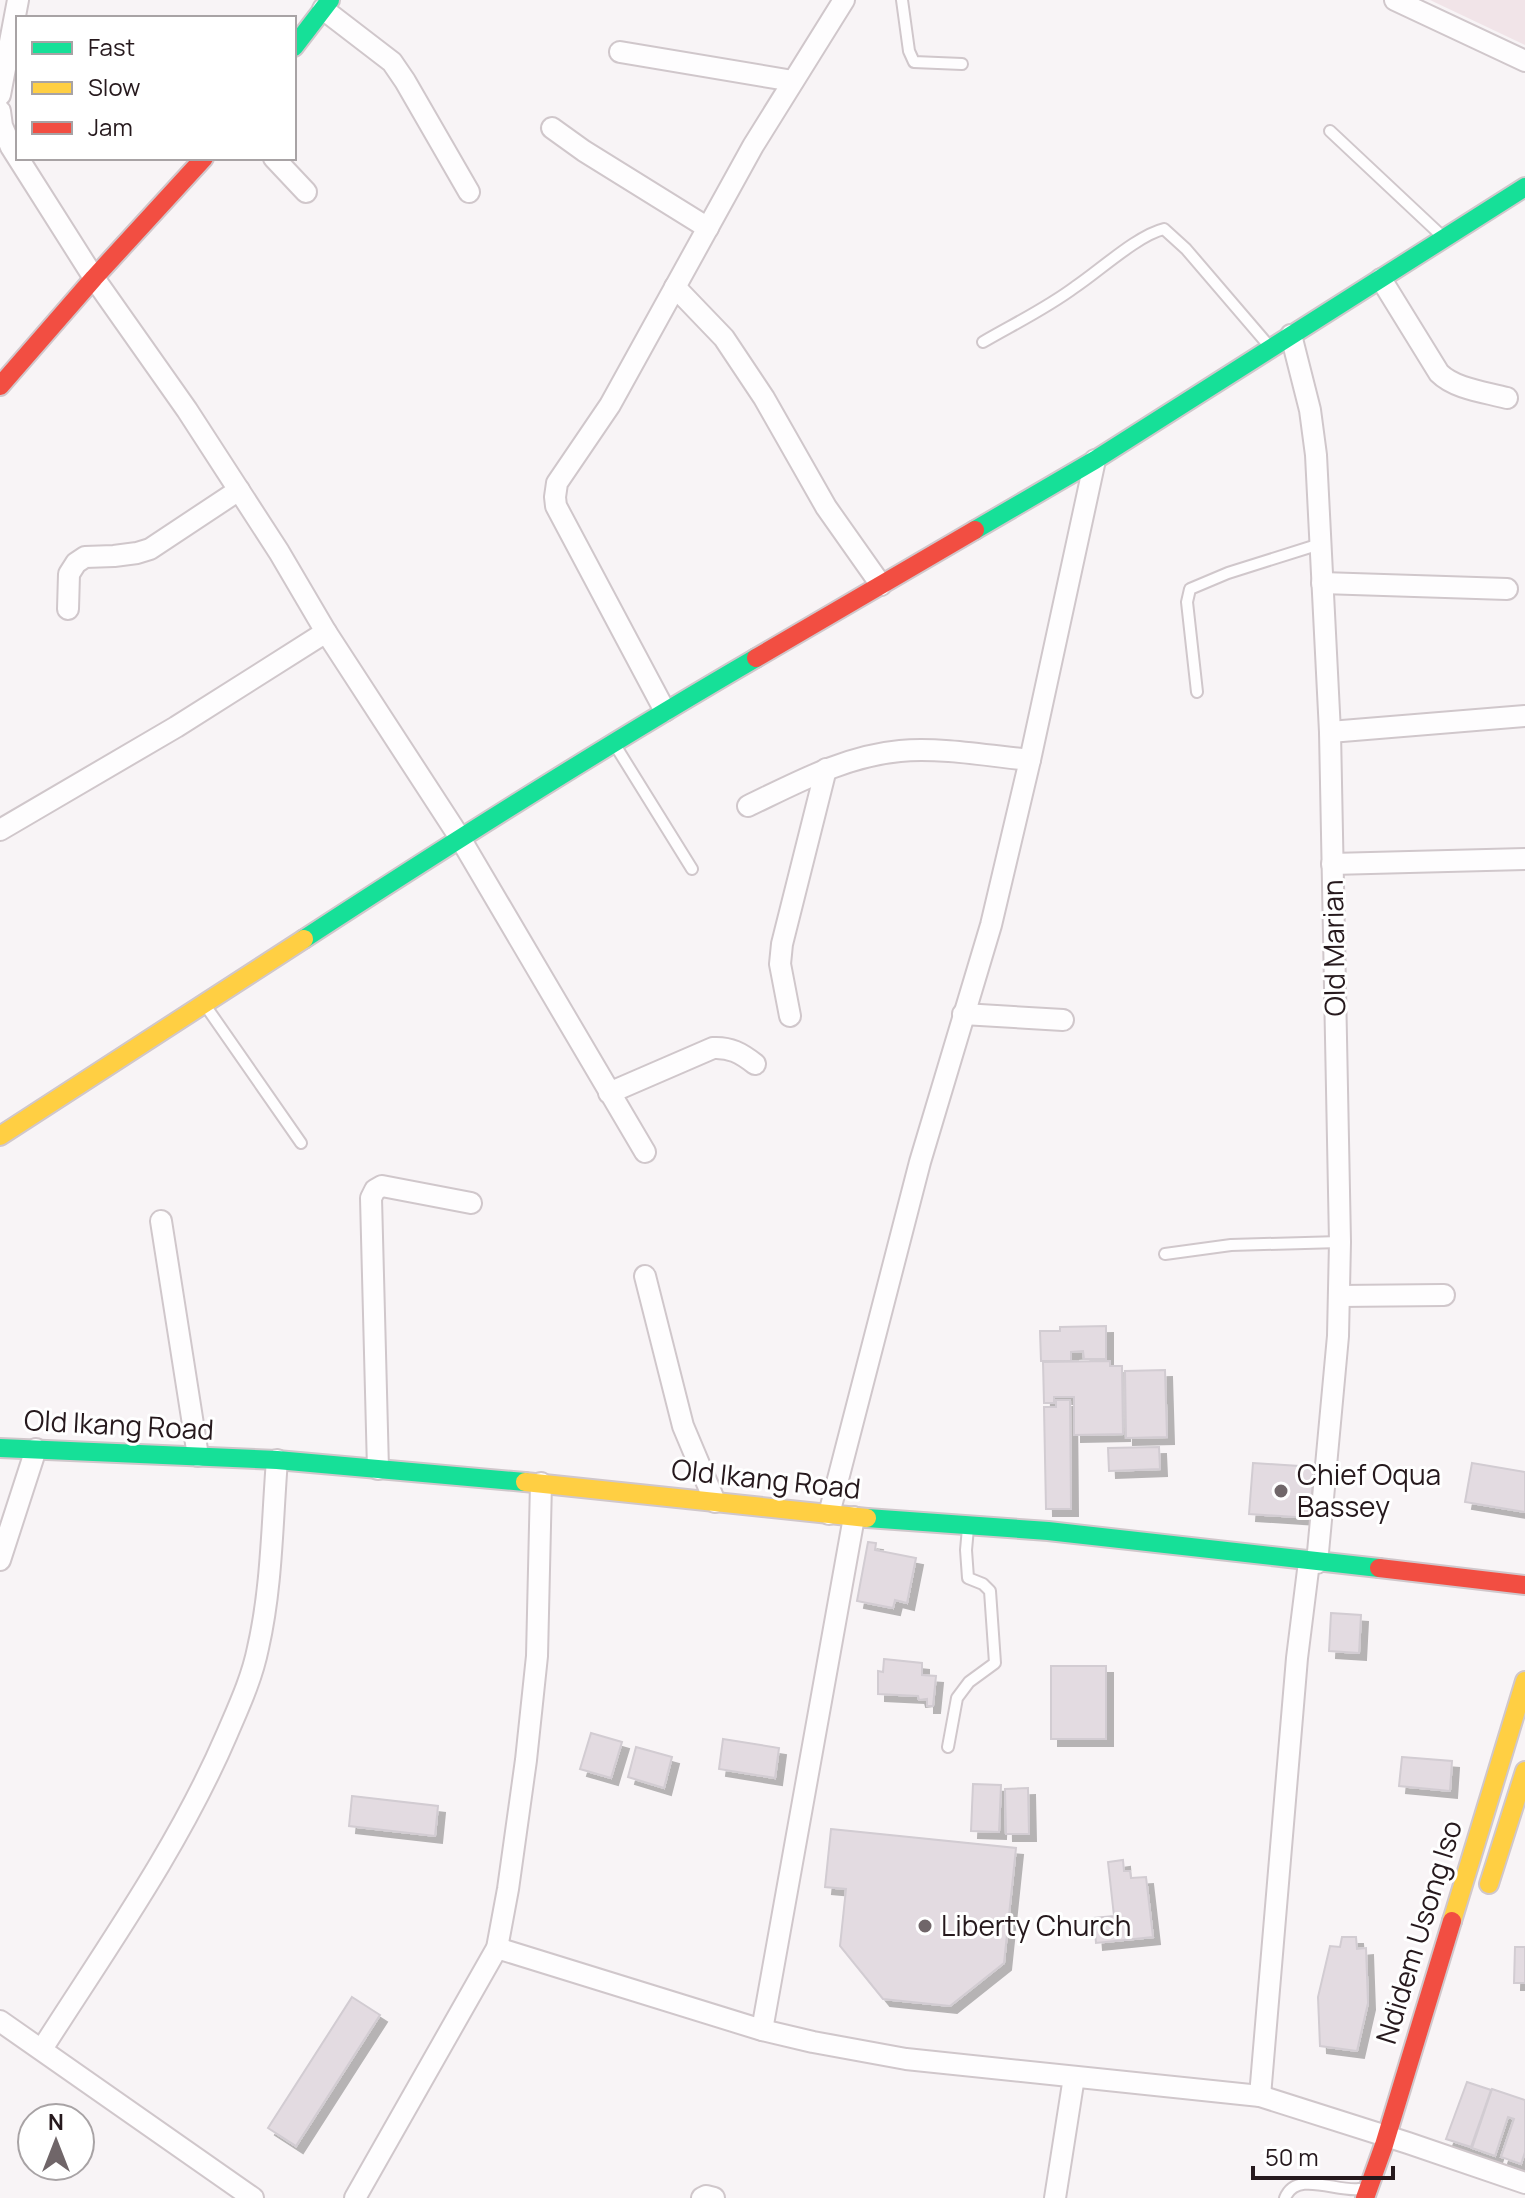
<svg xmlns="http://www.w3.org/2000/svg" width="1525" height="2198" font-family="Manrope,sans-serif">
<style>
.built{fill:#f1e4e8}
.building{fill:#e3dbe1;stroke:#d2ccd2;stroke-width:2;filter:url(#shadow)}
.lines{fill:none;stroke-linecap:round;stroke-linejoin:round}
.lane-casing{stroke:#d0c7cb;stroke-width:14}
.street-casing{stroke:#d0c7cb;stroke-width:24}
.fast-casing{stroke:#d0c7cb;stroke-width:22}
.slow-casing{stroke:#d0c7cb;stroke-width:22}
.jam-casing{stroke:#d0c7cb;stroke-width:22}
.lane{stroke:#fefdfe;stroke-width:10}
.street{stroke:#fefdfe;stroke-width:20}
.fast{stroke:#16e098;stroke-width:18}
.slow{stroke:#ffcf43;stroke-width:18}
.jam{stroke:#f24e42;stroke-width:18}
.poi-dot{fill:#706669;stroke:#fff;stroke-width:3}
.labels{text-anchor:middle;stroke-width:6;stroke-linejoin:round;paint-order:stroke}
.street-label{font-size:28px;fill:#26191d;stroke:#fff}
.poi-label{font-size:28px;fill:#26191d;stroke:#fff;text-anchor:start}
</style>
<defs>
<filter id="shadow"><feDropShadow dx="7" dy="7" stdDeviation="0" flood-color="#0004"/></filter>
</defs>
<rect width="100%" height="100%" fill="#f8f4f6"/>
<!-- built -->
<polygon class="built" points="1430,0 1525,0 1525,45"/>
<!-- building -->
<g class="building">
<polygon points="1106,1326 1106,1359 1084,1359 1083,1351 1071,1352 1071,1361 1041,1361 1040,1331 1060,1331 1060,1327"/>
<polygon points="1110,1361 1110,1366 1122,1366 1123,1434 1074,1435 1074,1397 1054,1397 1054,1403 1044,1403 1043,1362"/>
<polygon points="1165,1370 1167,1437 1126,1438 1125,1371"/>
<polygon points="1056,1400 1070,1400 1071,1509 1046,1509 1044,1407 1056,1407"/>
<polygon points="1159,1447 1160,1469 1109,1471 1108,1448"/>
<polygon points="1253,1463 1314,1467 1310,1518 1249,1514"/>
<polygon points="1472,1463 1525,1472 1525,1512 1465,1502"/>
<polygon points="868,1542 876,1543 875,1550 916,1558 907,1603 895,1600 893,1608 857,1601"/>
<polygon points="1331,1613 1361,1615 1359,1653 1329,1651"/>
<polygon points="884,1659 922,1663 922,1675 936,1676 933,1706 927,1706 927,1699 919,1700 918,1696 878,1694 878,1671 883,1672"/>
<rect x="1051" y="1666" width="55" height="73"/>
<polygon points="591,1733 622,1742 611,1778 580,1769"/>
<polygon points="723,1739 779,1748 775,1778 719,1769"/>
<polygon points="636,1747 672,1757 664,1788 628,1777"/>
<polygon points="1402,1757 1452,1761 1450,1791 1399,1786"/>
<polygon points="973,1784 1001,1785 999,1832 971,1831"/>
<polygon points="1028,1788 1029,1834 1006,1834 1005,1789"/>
<polygon points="352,1796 438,1806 435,1836 349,1826"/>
<polygon points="831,1829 1016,1848 1004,1963 950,2006 883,1999 840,1946 846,1889 825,1887"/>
<polygon points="1123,1860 1124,1871 1130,1871 1131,1878 1146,1877 1153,1937 1096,1943 1094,1918 1114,1916 1108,1862"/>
<polygon points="1342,1937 1356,1937 1357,1949 1366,1948 1368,2003 1357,2051 1320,2046 1318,1997 1330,1946 1340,1947"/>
<polygon points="1515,1947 1525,1947 1525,1983 1514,1983"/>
<polygon points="352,1997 380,2015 296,2146 268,2128"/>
<polygon points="1467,2082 1491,2090 1471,2147 1446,2139"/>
<polygon points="1492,2089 1525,2100 1525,2152 1521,2164 1501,2157 1514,2119 1508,2117 1495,2156 1472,2148"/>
</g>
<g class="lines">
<defs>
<g id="lane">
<polyline points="902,0 909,51 914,62 962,64"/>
<polyline points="1330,131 1443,237"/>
<path d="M983 342C1014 324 1047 308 1075 287 1099 271 1138 235 1164 229L1186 249 1270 347"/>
<polyline points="1197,692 1187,602 1190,589 1228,573 1320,544"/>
<polyline points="615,745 692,869"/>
<polyline points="205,1005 301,1143"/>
<polyline points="1165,1254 1231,1245 1340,1242"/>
<polyline points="948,1747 957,1698 969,1682 995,1663 990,1591 983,1584 968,1578 966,1550 968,1528"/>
<path d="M1285 2198C1296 2170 1336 2192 1359 2189"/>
</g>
<g id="street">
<polyline points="1395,0 1525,61"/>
<polyline points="323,9 392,62 405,81 469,192"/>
<polyline points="620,52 793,81"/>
<polyline points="0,95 18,0"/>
<polyline points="0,111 2,126 11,147 94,278 187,410 279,552 326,632 460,838 645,1152"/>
<polyline points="552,128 584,151 708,228"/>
<polyline points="274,158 306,192"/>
<path d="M1381 279 1439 373C1455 389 1485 392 1507 398"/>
<polyline points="675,287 724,338 764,398 826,507 881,585"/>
<polyline points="1291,335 1310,410 1316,455 1330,732 1340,1242 1338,1336 1317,1563"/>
<polyline points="1322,583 1507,589"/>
<polyline points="68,609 69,574 76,563 85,557 114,556 137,553 150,549 239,490"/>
<polyline points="665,711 556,506 555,497 557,483 610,405 753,146 844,0"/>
<polyline points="1330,732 1525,716"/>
<path d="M748 806C796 783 845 756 900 751 938 747 991 756 1030 760"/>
<polyline points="0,830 176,727 326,632"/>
<polyline points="1332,864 1525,859"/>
<polyline points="963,1014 1063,1020"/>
<polyline points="790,1016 780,964 782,944 826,769"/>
<path d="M609 1093 713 1048C730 1047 741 1053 755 1064"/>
<polyline points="161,1221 198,1456"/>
<polyline points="645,1276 683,1426 715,1502"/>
<polyline points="1339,1296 1444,1295"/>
<polyline points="378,1469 371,1198 375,1190 382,1186 471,1203"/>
<polyline points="829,1514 920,1162 991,925 1030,760 1095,460"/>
<polyline points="0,1560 36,1449"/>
<polyline points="497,1948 762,2030 813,2042 906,2059 1260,2096 1408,2143 1525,2183"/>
<polyline points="0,2021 253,2198"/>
<polyline points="762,2030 854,1517"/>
<path d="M42 2049C107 1947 179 1846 227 1734 239 1706 252 1678 258 1648 272 1587 272 1523 277 1460"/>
<polyline points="1260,2096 1297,1658 1309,1562"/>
<polyline points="355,2198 497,1948 508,1889 526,1760 537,1656 541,1483"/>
<polyline points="702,2198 706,2196 714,2198"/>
<polyline points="1055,2198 1074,2077"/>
</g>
<g id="fast">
<polyline points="294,47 330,0"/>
<polyline points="975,530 1095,460 1525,187"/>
<path d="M304 939C453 842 603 747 756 658"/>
<polyline points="0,1448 277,1460 525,1482"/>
<polyline points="867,1518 1048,1531 1379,1568"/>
</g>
<g id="slow">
<polyline points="0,1136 304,939"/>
<polyline points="525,1482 867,1518"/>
<polyline points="1489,1884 1525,1771"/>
<polyline points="1452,1921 1525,1681"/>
</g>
<g id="jam">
<polyline points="0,386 94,278 204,158"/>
<polyline points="756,658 975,530"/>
<polyline points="1379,1568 1525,1585"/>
<polyline points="1365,2198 1384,2145 1452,1921"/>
</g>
</defs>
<!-- lane casing -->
<use href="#lane" class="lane-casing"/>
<!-- street casing -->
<use href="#street" class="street-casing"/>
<!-- fast casing -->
<use href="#fast" class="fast-casing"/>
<!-- slow casing -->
<use href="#slow" class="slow-casing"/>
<!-- jam casing -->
<use href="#jam" class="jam-casing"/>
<!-- lane -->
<use href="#lane" class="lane"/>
<!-- street -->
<use href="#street" class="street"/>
<!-- fast -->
<use href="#fast" class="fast"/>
<!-- slow -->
<use href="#slow" class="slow"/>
<!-- jam -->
<use href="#jam" class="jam"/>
</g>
<!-- markers -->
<g class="poi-dot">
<circle cx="1281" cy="1491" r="8"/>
<circle cx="925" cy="1926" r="8"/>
</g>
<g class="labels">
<!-- street labels -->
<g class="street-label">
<text transform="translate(1334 948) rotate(-91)" y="10">Old Marian</text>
<text transform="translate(119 1425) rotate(3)" y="10">Old Ikang Road</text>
<text transform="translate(766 1479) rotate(6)" y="10">Old Ikang Road</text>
<text transform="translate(1419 1932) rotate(-73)" y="10">Ndidem Usong Iso</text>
</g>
<!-- poi labels -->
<g class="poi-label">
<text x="1297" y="1485">Chief Oqua<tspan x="1297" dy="32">Bassey</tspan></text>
<text x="941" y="1936">Liberty Church</text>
</g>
</g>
<!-- legend -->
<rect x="16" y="16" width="280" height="144" fill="#ffffff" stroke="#a8a3a5" stroke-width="2"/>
<rect x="32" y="42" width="40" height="12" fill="#16e098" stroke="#a8a3a5" stroke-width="2"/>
<text x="88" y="56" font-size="24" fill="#26191d">Fast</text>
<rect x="32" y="82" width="40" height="12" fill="#ffcf43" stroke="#a8a3a5" stroke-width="2"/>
<text x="88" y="96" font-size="24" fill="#26191d">Slow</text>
<rect x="32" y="122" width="40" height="12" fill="#f24e42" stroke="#a8a3a5" stroke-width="2"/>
<text x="88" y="136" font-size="24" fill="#26191d">Jam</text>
<!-- north arrow -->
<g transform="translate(56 2142)"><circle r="38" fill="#ffffff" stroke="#a8a3a5" stroke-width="2"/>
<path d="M0-6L14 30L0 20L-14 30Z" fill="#706669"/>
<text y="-12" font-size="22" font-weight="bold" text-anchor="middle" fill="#26191d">N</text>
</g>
<!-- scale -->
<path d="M1253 2166v12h140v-12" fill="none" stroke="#26191d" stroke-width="4"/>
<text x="1265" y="2166" font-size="24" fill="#26191d" stroke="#ffffff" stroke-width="6" paint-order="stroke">50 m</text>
</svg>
